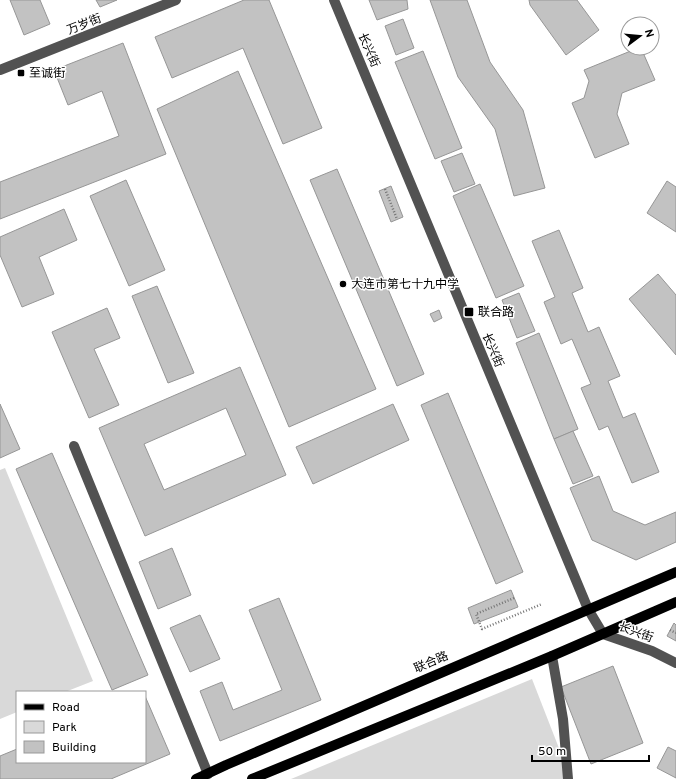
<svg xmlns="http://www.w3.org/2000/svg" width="676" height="779" font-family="Overpass,'Noto Sans SC',sans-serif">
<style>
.green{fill:#d9d9d9}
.building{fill:#c2c2c2;stroke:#969696;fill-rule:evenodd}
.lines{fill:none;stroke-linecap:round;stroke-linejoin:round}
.path{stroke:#747474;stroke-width:2.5;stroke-dasharray:1 2;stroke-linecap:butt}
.minor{stroke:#525252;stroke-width:10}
.major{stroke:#000;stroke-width:10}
.poi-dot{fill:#000;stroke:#fff;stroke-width:1.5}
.labels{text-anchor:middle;stroke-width:3;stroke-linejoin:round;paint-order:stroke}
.street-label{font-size:12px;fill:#000;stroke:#fff}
.poi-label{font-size:12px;fill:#000;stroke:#fff;text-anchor:start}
</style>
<rect width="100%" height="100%" fill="#fff"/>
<!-- green -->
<g class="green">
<polygon points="5,468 93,681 65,692 17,692 17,712 0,719 0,470"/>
<polygon points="532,679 571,779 291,779"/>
</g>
<!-- building -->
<g class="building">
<polygon points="10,0 40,0 50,24 24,35"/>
<polygon points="96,0 117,0 100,7"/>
<polygon points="244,0 269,0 322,128 283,144 243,48 172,78 155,37"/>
<polygon points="369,0 407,0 408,9 377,20"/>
<polygon points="430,0 467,0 490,62 523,110 545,188 514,196 495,129 458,77"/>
<polygon points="529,0 577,0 599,30 566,55 530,5"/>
<polygon points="403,19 414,48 396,55 385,26"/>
<polygon points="123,43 166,154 0,219 0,182 119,136 102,91 68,105 54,70"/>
<polygon points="638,48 641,48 655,80 622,93 617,114 629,144 595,158 572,103 584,98 589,81 584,70"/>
<polygon points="423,51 462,148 435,159 395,62"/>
<polygon points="238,71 376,389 289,427 157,109"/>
<polygon points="462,153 475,184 454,192 441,161"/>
<polygon points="337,169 424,374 397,386 310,180"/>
<polygon points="126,180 165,270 129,286 90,196"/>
<polygon points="667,181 676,187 676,232 647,213"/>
<polygon points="480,184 524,286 496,298 453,196"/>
<polygon points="391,186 403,217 391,222 379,191"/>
<polygon points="64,209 77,240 39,257 54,294 22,307 0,255 0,237"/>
<polygon points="559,230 583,288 572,293 588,332 599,327 620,376 608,381 623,418 635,413 659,472 632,483 608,426 599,430 581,388 591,384 572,339 561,344 544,302 555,297 532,241"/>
<polygon points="658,274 676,295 676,355 629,299"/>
<polygon points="157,286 194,373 168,383 132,296"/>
<polygon points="519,293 535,331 517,338 502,300"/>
<polygon points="107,308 120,338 94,349 119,405 89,418 52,332"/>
<polygon points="439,310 442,318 434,322 430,314"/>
<polygon points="539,333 578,429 554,439 516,343"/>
<path d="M240 367 286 475 145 536 99 428ZM226 408 246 455 164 490 144 444Z"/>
<polygon points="448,393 523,572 496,584 421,405"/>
<polygon points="0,404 20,449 0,458"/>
<polygon points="393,404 409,440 313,484 296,447"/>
<polygon points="573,431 593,476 573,484 554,439"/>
<polygon points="52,453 148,675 112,690 16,469"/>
<polygon points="599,476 613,511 645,525 676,512 676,542 636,560 592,540 570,488"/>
<polygon points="172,548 191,595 158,609 139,562"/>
<polygon points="511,590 518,607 474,624 468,608"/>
<polygon points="279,598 321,700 220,741 200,691 222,682 233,710 282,690 249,610"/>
<polygon points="200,615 220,659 190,672 170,628"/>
<polygon points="674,623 676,625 676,641 667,636"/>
<polygon points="613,666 643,743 591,764 561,687"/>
<polygon points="145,696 170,754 111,779 0,779 0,756 17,749 17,762 145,762"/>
<polygon points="668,747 676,751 676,778 657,768"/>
</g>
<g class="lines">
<!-- path -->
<g class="path">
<polyline points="385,189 397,219"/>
<polyline points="514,598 476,614 482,629 542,604"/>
<polyline points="670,630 676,633"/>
</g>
<!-- minor -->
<g class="minor">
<polyline points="334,0 588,609 603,634 652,651 676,663"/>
<polyline points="0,70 176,0"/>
<polyline points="74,446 208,774"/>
<polyline points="552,656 563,719 568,779"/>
</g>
<!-- major -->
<g class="major">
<polyline points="196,779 226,765 676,572"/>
<polyline points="252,779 552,656 676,602"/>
</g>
</g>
<!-- markers -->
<g class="poi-dot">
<rect x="17" y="69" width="8" height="8" rx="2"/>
<circle cx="343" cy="284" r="4"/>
<rect x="464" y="307" width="10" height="10" rx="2"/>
</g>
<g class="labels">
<!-- street labels -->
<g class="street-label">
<text transform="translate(84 24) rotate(-21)" y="4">万岁街</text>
<text transform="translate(369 50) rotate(67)" y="4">长兴街</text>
<text transform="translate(493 350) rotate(67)" y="4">长兴街</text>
<text transform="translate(636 632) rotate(20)" y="4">长兴街</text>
<text transform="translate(431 662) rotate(-23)" y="4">联合路</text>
</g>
<!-- poi labels -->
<g class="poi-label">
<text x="29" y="77">至诚街</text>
<text x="351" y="288">大连市第七十九中学</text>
<text x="478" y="316">联合路</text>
</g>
</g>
<!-- legend -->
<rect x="16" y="691" width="130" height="72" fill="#ffffff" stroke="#999999"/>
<rect x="24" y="704" width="20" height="6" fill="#000000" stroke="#999999"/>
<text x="52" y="711" font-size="12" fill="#000000">Road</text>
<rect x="24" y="721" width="20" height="12" fill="#d9d9d9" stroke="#999999"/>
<text x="52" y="731" font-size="12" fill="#000000">Park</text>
<rect x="24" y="741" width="20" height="12" fill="#c2c2c2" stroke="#999999"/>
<text x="52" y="751" font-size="12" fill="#000000">Building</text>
<!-- north arrow -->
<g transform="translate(640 36) rotate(74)"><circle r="19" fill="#ffffff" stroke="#999999"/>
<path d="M0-3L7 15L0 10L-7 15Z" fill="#000000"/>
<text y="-6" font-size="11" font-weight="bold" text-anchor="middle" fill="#000000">N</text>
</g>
<!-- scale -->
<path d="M532 755v6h117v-6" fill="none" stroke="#000000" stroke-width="2"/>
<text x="538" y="755" font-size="12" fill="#000000" stroke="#ffffff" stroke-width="3" paint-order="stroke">50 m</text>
</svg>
